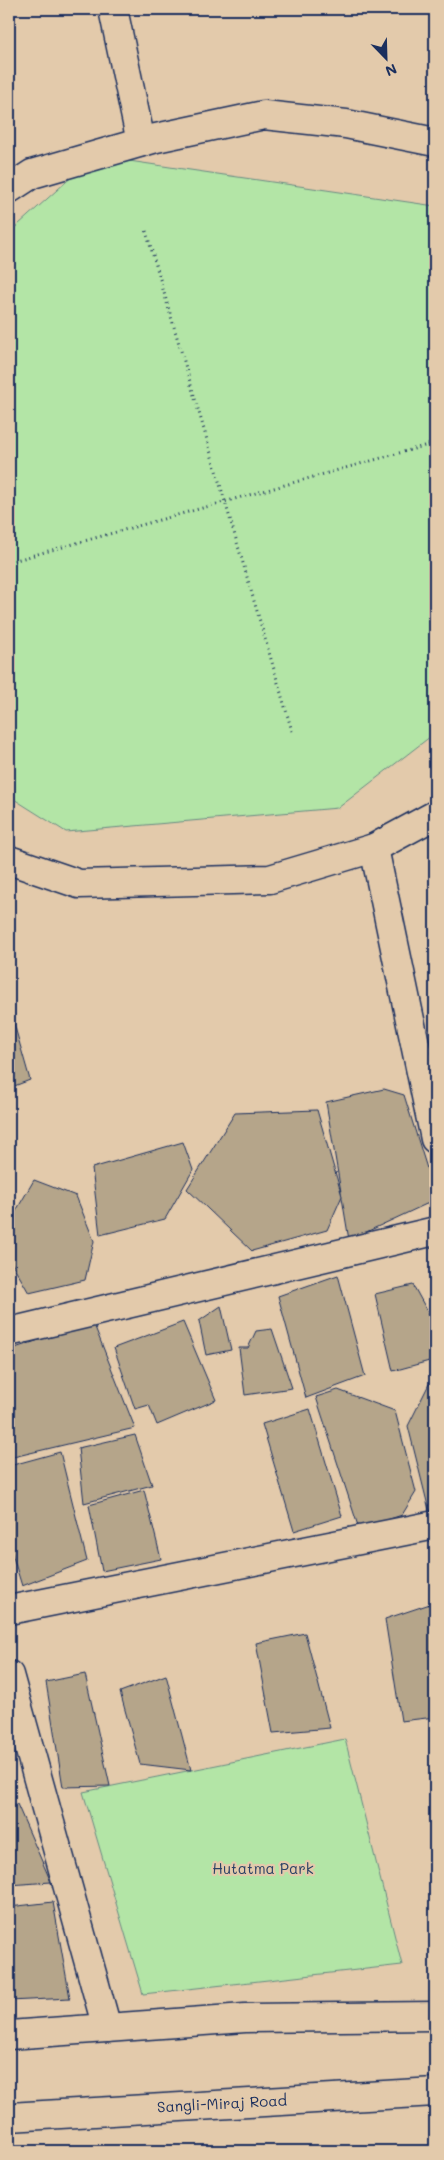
<svg xmlns="http://www.w3.org/2000/svg" width="444" height="2160" font-family="Mali,sans-serif">
<style>
.green{fill:#b3e5a6;stroke:#678a82}
.building{fill:#b5a58a;stroke:#1b2f5e}
.lines{fill:none;stroke-linecap:round;stroke-linejoin:round}
.minor-casing{stroke:#1b2f5e;stroke-width:31}
.highway-casing{stroke:#1b2f5e;stroke-width:31}
.path{stroke:#1b2f5e;stroke-width:3;stroke-dasharray:1 4;stroke-linecap:butt}
.minor{stroke:#e3caab;stroke-width:28}
.highway{stroke:#e3caab;stroke-width:28}
.labels{text-anchor:middle;stroke-width:4.5;stroke-linejoin:round;paint-order:stroke}
.park-label{font-size:15px;fill:#2a4165;stroke:#e3caab}
.street-label{font-size:15px;fill:#1b2f5e;stroke:#e3caab}
</style>
<rect width="100%" height="100%" fill="#e3caab"/>
<filter id="ink" filterUnits="userSpaceOnUse"><feTurbulence type="fractalNoise" baseFrequency=".02" numOctaves="2"/><feDisplacementMap in="SourceGraphic" scale="10" xChannelSelector="R" yChannelSelector="G"/><feConvolveMatrix kernelMatrix="1 2 1 2 8 2 1 2 1" color-interpolation-filters="sRGB"/></filter>
<g filter="url(#ink)">
<!-- green -->
<g class="green">
<polygon points="95,156 435,206 435,733 338,808 66,832 9,796 9,233"/>
<polygon points="345,1739 402,1965 143,1994 83,1792"/>
</g>
<!-- building -->
<g class="building">
<polygon points="9,1006 30,1080 9,1088"/>
<polygon points="384,1089 404,1095 435,1194 435,1200 349,1240 326,1102"/>
<polygon points="317,1110 342,1196 327,1230 252,1251 187,1189 235,1113"/>
<polygon points="183,1142 193,1170 165,1219 100,1235 92,1168"/>
<polygon points="34,1180 76,1196 94,1241 85,1280 29,1293 9,1258 9,1223"/>
<polygon points="338,1275 365,1376 306,1398 278,1296"/>
<polygon points="413,1285 430,1316 433,1360 393,1371 375,1294"/>
<polygon points="221,1306 231,1350 206,1355 199,1321"/>
<polygon points="93,1322 135,1428 9,1458 9,1350"/>
<polygon points="183,1322 216,1400 157,1425 149,1405 135,1409 114,1348"/>
<polygon points="272,1329 292,1388 245,1395 239,1348 248,1348 256,1331"/>
<polygon points="429,1384 435,1385 435,1521 432,1522 408,1426"/>
<polygon points="338,1390 395,1411 416,1492 402,1515 359,1529 316,1397"/>
<polygon points="310,1409 342,1516 294,1531 262,1424"/>
<polygon points="135,1435 152,1485 84,1503 78,1448"/>
<polygon points="60,1452 87,1561 22,1586 9,1544 9,1466"/>
<polygon points="144,1490 161,1559 102,1571 89,1505"/>
<polygon points="433,1603 435,1610 435,1717 401,1721 385,1619"/>
<polygon points="305,1633 330,1728 273,1733 256,1643"/>
<polygon points="85,1674 110,1786 63,1787 46,1682"/>
<polygon points="166,1675 191,1770 140,1764 120,1692"/>
<polygon points="17,1804 51,1882 9,1885 9,1805"/>
<polygon points="53,1902 70,1998 9,2001 9,1907"/>
</g>
<g class="lines">
<defs>
<g id="minor">
<polyline points="113,9 141,142"/>
<polyline points="9,189 32,174 156,138 264,115 346,124 435,142"/>
<polyline points="374,848 435,1139"/>
<polyline points="9,860 79,884 270,879 374,848 435,815"/>
<polyline points="9,1332 435,1231"/>
<polyline points="9,1610 435,1525"/>
<polyline points="9,1675 107,2028"/>
<polyline points="9,2035 245,2018 435,2016"/>
</g>
<polyline id="highway" points="9,2117 435,2092"/>
</defs>
<!-- minor casing -->
<use href="#minor" class="minor-casing"/>
<!-- highway casing -->
<use href="#highway" class="highway-casing"/>
<!-- path -->
<g class="path">
<polyline points="146,231 292,731"/>
<polyline points="9,562 435,443"/>
</g>
<!-- minor -->
<use href="#minor" class="minor"/>
<!-- highway -->
<use href="#highway" class="highway"/>
</g>
</g>
<g class="labels">
<!-- park labels -->
<g class="park-label">
<text x="263" y="1874">Hutatma Park</text>
</g>
<!-- street labels -->
<g class="street-label">
<text transform="translate(222 2104) rotate(-3)" y="5">Sangli-Miraj Road</text>
</g>
</g>
<!-- margin -->
<rect width="444" height="2160" fill="none" stroke="#e3caab" stroke-width="30"/>
<rect x="15" y="15" width="414" height="2130" fill="none" stroke="#1b2f5e" stroke-width="2" filter="url(#ink)"/>
<!-- north arrow -->
<g transform="translate(386 58) rotate(157)" stroke="#e3caab" stroke-width="4" paint-order="stroke">
<path d="M0-4L9 19L0 12L-9 19Z" fill="#1b2f5e"/>
<text y="-8" font-size="14" font-weight="bold" text-anchor="middle" fill="#1b2f5e">N</text>
</g>
</svg>
